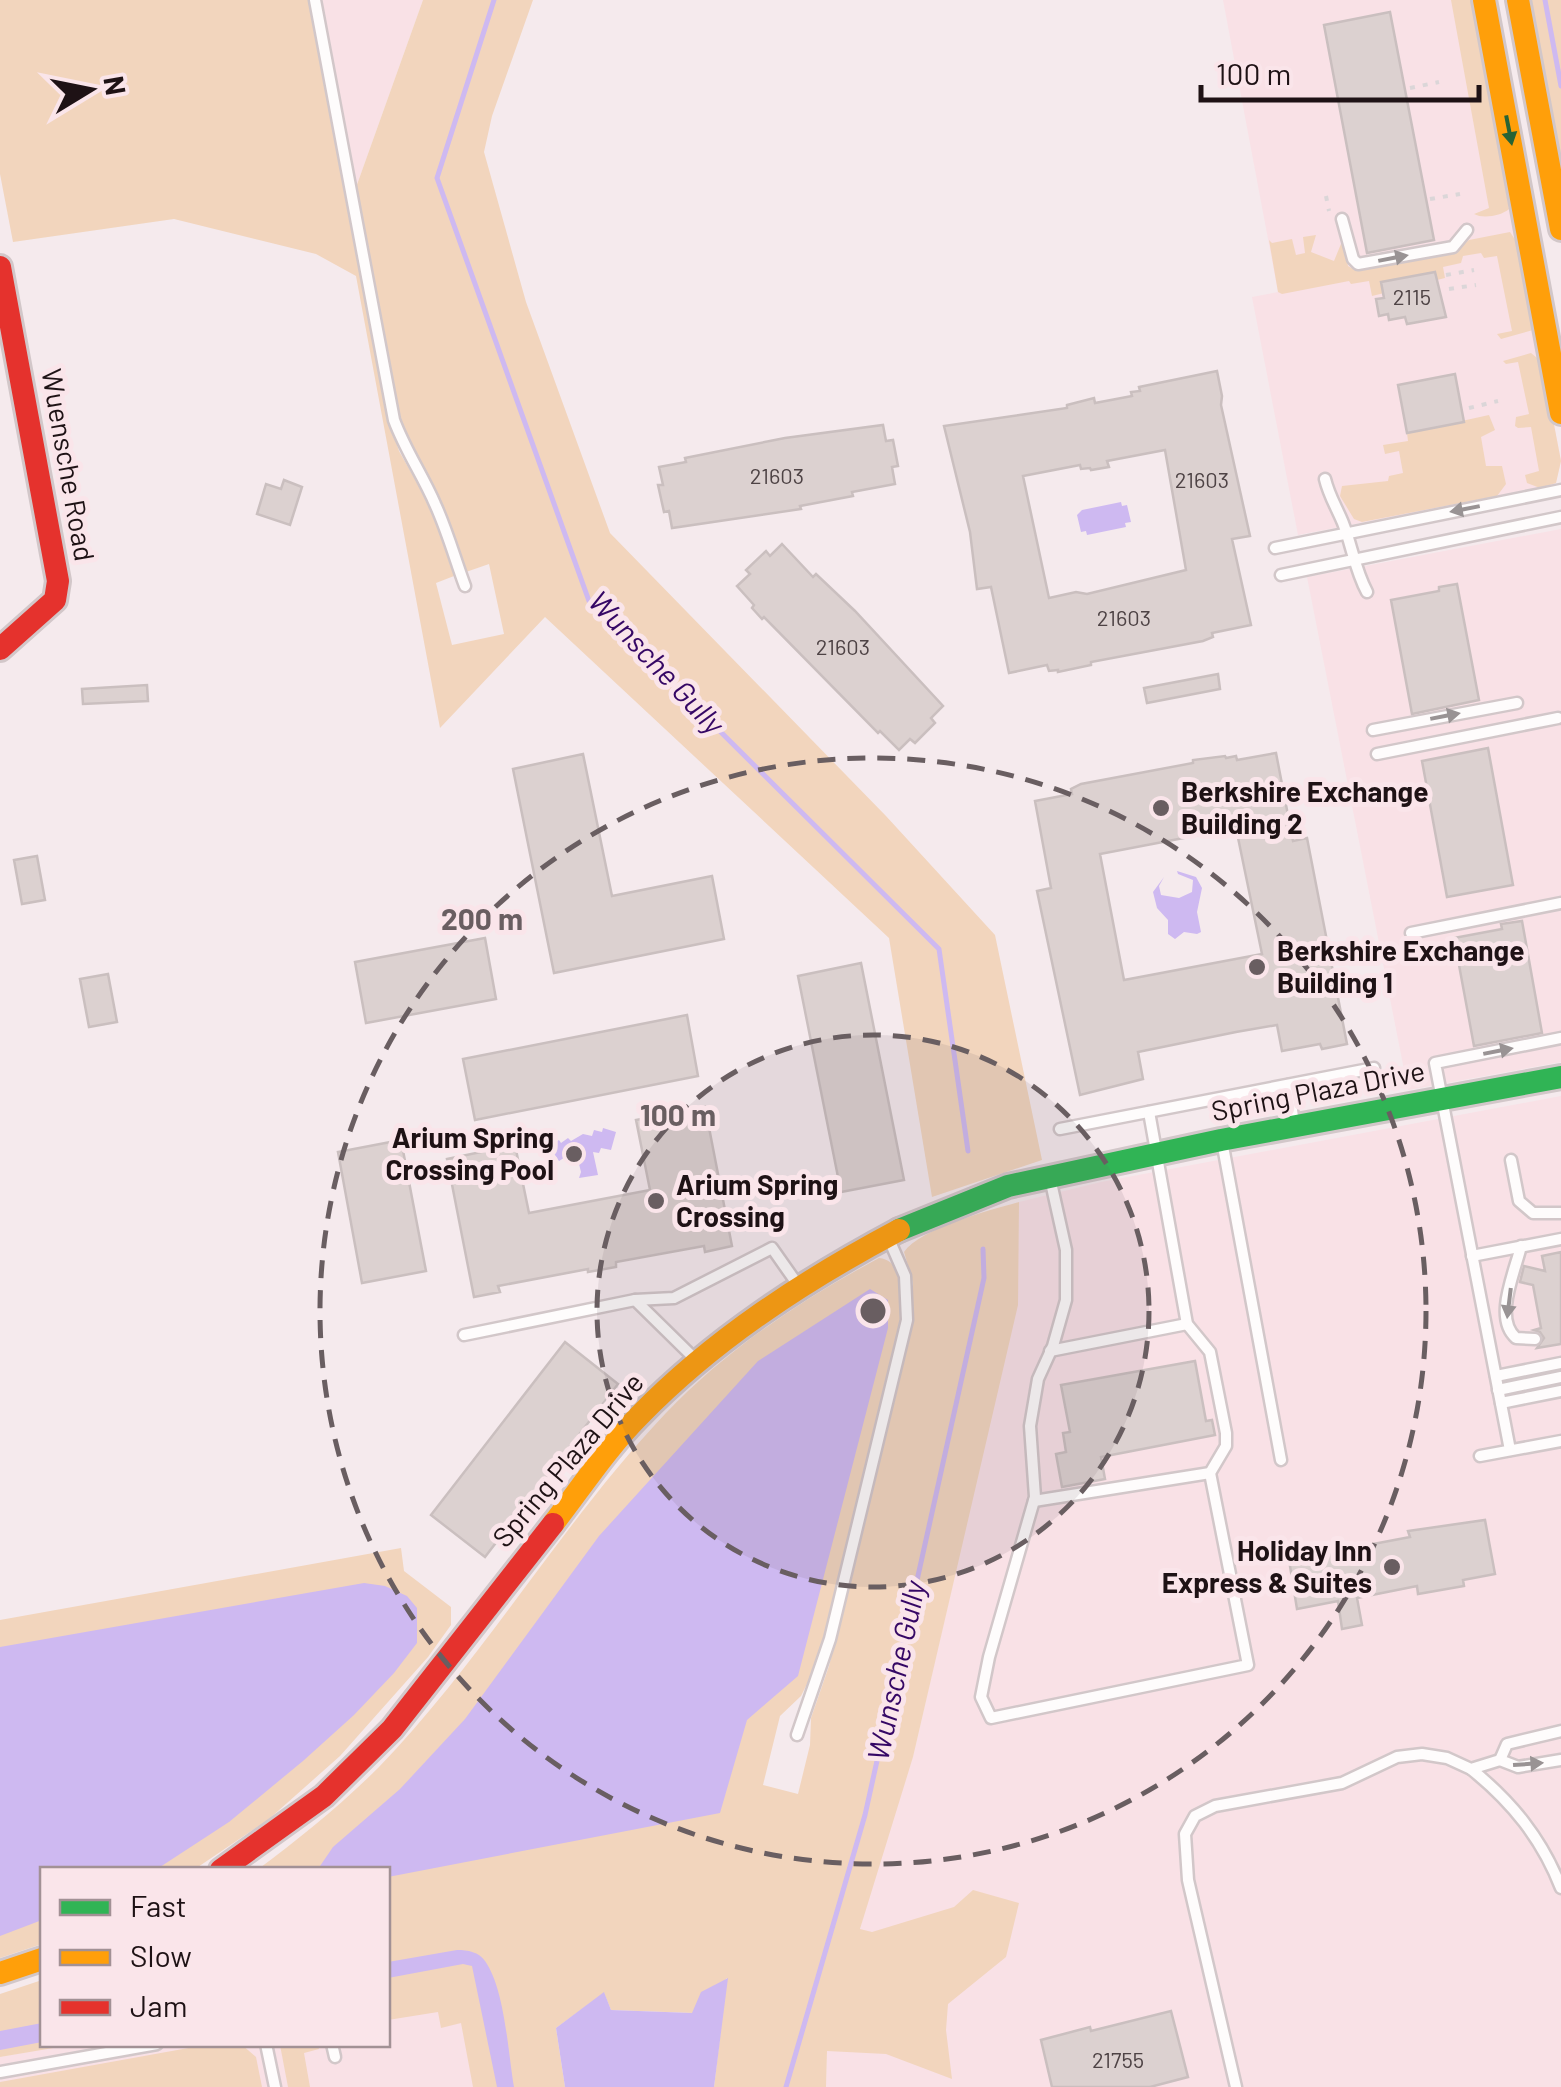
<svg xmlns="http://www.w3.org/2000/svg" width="1561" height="2087" font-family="Barlow,sans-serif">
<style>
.built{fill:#f9e1e6}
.green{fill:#f2d5bd}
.water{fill:#ceb9f1}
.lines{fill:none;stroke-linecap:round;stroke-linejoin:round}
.stream{stroke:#ceb9f1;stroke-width:5}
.building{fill:#dcd1d0;stroke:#cabfbf;stroke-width:2.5;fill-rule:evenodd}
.lane-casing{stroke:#d2c7c9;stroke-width:15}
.fast-casing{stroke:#d2c7c9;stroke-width:28}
.slow-casing{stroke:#d2c7c9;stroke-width:28}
.jam-casing{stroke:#d2c7c9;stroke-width:28}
.path{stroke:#dbd6d8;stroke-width:4;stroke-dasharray:5 8;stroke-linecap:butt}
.lane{stroke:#fefcfc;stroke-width:10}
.fast{stroke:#30b455;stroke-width:22}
.slow{stroke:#ff9f0a;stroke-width:22}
.jam{stroke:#e5322d;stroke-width:22}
.oneway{fill:#276335}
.oneway2{fill:#999394}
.ring{fill:none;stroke:#695e61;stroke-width:5;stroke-dasharray:18 12}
.poi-dot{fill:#695e61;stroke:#fae5ea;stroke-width:4}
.labels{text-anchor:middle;stroke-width:10;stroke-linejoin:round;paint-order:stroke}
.number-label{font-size:22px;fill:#4e4345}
.street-label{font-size:28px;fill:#1e1215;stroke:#fae5ea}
.poi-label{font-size:28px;font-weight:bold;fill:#1e1215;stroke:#fae5ea;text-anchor:start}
.water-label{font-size:30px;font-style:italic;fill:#350765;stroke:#fae5ea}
.centre{fill:#695e61;stroke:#fae5ea;stroke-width:5}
.ring-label{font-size:30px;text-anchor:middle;font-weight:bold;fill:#695e61;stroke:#fae5ea;stroke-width:10;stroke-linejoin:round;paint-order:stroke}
</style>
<rect width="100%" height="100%" fill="#f5eaed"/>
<!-- built -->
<g class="built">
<polygon points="304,0 423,0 345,218"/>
<polygon points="1223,0 1474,0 1561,461 1556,483 1549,487 1298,535 1252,297 1278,292"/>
<polygon points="1561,529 1561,1062 1408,1090 1307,577"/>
<polygon points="1561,1096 1561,2087 826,2087 827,2051 880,1856 913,1757 1017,1305 1019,1202 1101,1182"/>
<polygon points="468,1973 487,2087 0,2087 0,2057 71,2044 388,2044 388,1988"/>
</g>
<!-- green -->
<g class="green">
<path d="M0 0H310L385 408 399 451 432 509 454 576 436 583 452 645 504 634 489 564 466 572C455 539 445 504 427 474 414 452 407 442 399 416L354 193 423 0H533L492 116 484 152 526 302 610 533 886 816 995 935 1042 1160 932 1197 889 938 545 617 440 728 356 276 316 254 174 219 13 242 0 174Z"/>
<path d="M1451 0H1474L1509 209C1501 216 1483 219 1474 214L1489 208Z"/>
<polygon points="1529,0 1561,0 1561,174"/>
<polygon points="1510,232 1520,247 1533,330 1501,339 1497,334 1512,331 1497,256 1484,258 1481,253 1463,256 1461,263 1443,267 1445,278 1372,296 1369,281 1351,284 1349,281 1282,294 1278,292 1269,240 1272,243 1292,239 1296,255 1305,253 1303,237 1316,235 1311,252 1334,261 1343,239 1348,266 1355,270 1454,251 1469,240"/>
<polygon points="1531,353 1542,362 1561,461 1556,483 1540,488 1527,483 1525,475 1539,471 1531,427 1518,428 1515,426 1516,417 1529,414 1518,362 1506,364 1503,361"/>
<polygon points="1489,415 1495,430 1481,437 1486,466 1502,466 1506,484 1497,496 1362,522 1354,519 1340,496 1342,486 1388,481 1389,476 1403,473 1399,451 1385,454 1383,445 1408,441 1407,433"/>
<path d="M1019 1202 1018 1305 913 1757 860 1929 872 1932 954 1907 973 1890 1019 1903 1006 1957 948 2004 946 2030 952 2079 886 2054 827 2051 826 2087H714L727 1978 693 2013 611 2010 604 1993 556 2028 565 2087H473L461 2023 441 2028 438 2012 388 2020V1870H257C300 1838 341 1805 379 1767 484 1658 561 1524 665 1414 727 1349 801 1300 879 1258 906 1260 901 1303 900 1324L817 1664 801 1696 780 1716 763 1785 798 1794 810 1745 811 1718 829 1666 911 1328 913 1283 904 1252C921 1228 991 1210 1019 1202Z"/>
<polygon points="401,1548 404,1571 451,1607 451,1625 428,1657 340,1756 269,1819 195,1869 42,1870 42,1944 0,1958 0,1620"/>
<polygon points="42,1980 42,2044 71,2045 0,2057 0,1994"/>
<polygon points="241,2044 256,2057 262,2087 0,2087 0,2082 205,2045"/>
<polygon points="280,2045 318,2045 319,2049 304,2053 310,2087 288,2087"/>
</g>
<!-- water -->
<g class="water">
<polygon points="1121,502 1122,506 1127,505 1131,522 1125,523 1126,527 1087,535 1086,531 1081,532 1077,515 1082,510"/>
<polygon points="1177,871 1196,877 1202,888 1197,912 1201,932 1197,934 1184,932 1175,939 1168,934 1168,920 1157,908 1153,892 1164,877 1159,886 1161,895 1179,898 1192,892 1193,880 1178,874"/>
<polygon points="603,1128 616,1132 611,1150 601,1148 599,1153 593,1152 598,1175 579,1178 581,1172 577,1156 570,1159 567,1156 559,1161 549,1146 559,1140 561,1143 568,1138 571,1141 583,1134 592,1136 594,1130 602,1132"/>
<polygon points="870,1289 888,1300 888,1328 798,1676 747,1720 720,1813 388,1877 388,1870 318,1869 333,1847 400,1789 465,1719 599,1536 758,1361"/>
<polygon points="364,1583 385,1586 407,1596 417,1608 417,1643 394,1673 354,1715 303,1761 229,1822 157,1869 42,1870 42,1920 0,1936 0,1647"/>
<path d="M457 1950C468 1950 479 1952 485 1961 505 1989 508 2053 514 2087H497L472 1966 463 1964 388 1978V1962Z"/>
<polygon points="728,1978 714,2087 565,2087 556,2028 604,1992 611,2010 692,2013 701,1992"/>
<polygon points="42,2023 42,2042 0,2050 0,2031"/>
</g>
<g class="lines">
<!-- stream -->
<g class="stream">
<polyline points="494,0 437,178 589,601 939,949 968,1151"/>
<polyline points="1545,0 1561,86"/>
<polyline points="786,2087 865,1815 984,1278 983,1249"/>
</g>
</g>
<!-- building -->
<g class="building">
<polygon points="1390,12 1434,240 1367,253 1324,25"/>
<polygon points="1435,272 1446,317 1407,324 1405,317 1389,320 1388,314 1379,316 1376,299 1384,298 1381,282"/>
<path d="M1217 371 1222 396 1221 405 1250 536 1232 539 1251 625 1212 633 1213 637 1203 641 1091 662V665L1058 672V670L1049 671 1047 665 1009 673 991 587 977 589 970 532 944 426 1067 408V405L1094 398 1095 403 1132 396 1131 392 1140 391 1139 387ZM1165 450 1186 570 1087 594 1076 592 1049 598 1023 476 1080 465 1081 469 1090 468 1091 470 1109 467 1107 461Z"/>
<polygon points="1455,374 1464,422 1407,433 1398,385"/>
<polygon points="883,425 886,441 893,440 898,466 892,467 895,484 852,492 853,496 800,506 801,509 672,528 669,511 664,512 658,485 663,485 659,467 686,462 685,458 785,438"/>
<polygon points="284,480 302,487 290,525 257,514 266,484 281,489"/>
<polygon points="782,544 813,577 816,574 855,611 943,706 931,718 935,723 915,743 910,739 899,750 880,731 878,733 764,617 762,619 752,608 754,605 737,586 750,574 746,570 766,551 770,556"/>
<polygon points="1457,584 1479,700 1412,714 1391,600 1439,591 1439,587"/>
<polygon points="1218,674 1220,689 1147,703 1144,688"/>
<polygon points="147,685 148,701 83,704 82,689"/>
<polygon points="1488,748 1513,885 1447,897 1422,761"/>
<path d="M1276 753 1293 841 1307 838 1347 1044 1322 1049 1320 1044 1282 1051 1277 1025 1236 1032 1138 1052 1143 1079 1080 1095 1037 891 1051 888 1035 801 1072 794 1071 789 1081 784 1193 763V760L1225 756 1226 758 1236 756 1237 760ZM1236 828 1262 954 1124 980 1100 854Z"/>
<polygon points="583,754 612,896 712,876 724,939 554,973 513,769"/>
<polygon points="37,856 45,900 22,904 14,860"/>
<polygon points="1522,921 1542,1033 1474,1046 1454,938 1502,929 1501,924"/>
<polygon points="485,938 496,999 366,1023 355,962"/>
<polygon points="861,963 904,1180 841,1192 798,976"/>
<polygon points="108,974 117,1022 89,1027 80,979"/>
<polygon points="687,1015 698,1076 475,1120 463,1059"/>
<polygon points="705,1107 732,1246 705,1252 704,1246 616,1262 616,1267 588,1272 588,1269 498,1286 500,1292 474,1297 447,1159 515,1145 529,1213 650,1190 636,1120"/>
<polygon points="401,1140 426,1271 362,1283 338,1152"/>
<polygon points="1561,1252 1561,1344 1537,1348 1544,1338 1540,1332 1534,1330 1541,1328 1533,1285 1520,1282 1524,1266 1545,1271 1542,1256"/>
<polygon points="565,1342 618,1384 485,1557 431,1515"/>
<polygon points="1195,1361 1206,1421 1212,1420 1215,1435 1101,1457 1105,1479 1062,1487 1056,1454 1066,1452 1063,1433 1070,1432 1061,1385"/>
<polygon points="1485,1520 1495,1574 1463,1580 1464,1586 1418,1594 1417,1586 1357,1598 1362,1625 1342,1629 1338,1601 1297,1609 1289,1560 1410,1537 1408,1531"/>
<polygon points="1171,2011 1188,2077 1150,2087 1052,2087 1041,2040 1090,2027 1091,2031"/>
</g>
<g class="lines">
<defs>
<g id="lane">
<path d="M315 0 394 420C406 452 422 474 435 504 447 530 455 559 465 586"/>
<polyline points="1342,219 1353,259 1358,264 1453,247 1467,230"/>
<path d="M1325 479C1329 496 1337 508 1343 523 1352 546 1355 570 1367 592"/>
<polyline points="1275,548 1561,490"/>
<polyline points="1281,575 1561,517"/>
<polyline points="1373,730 1517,703"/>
<polyline points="1377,754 1558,718"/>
<polyline points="1411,933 1561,903"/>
<polyline points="1288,1085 1294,1123"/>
<polyline points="1060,1129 1374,1068"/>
<polyline points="1222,1141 1281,1460"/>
<polyline points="1511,1160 1519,1201 1533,1213 1561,1213"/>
<polyline points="1050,1178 1066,1250 1066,1300 1053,1346 1038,1379 1030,1426 1035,1497 989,1657 981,1697 991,1718 1248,1665 1210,1473 1226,1446 1226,1433 1210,1352 1187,1324 1149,1112"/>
<path d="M1521 1246C1515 1272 1493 1318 1516 1338L1535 1339"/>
<polyline points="1472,1256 1561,1239"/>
<polyline points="635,1300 695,1359"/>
<polyline points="464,1335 635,1300 674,1298 772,1248 798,1285"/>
<polyline points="1050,1351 1187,1324"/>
<polyline points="1496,1376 1561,1363"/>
<polyline points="1498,1390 1561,1377"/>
<polyline points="1501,1403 1561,1391"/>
<polyline points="1510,1450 1435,1063 1561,1038"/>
<polyline points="1480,1456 1561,1441"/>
<polyline points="1034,1501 1210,1473"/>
<polyline points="1561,1731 1507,1744 1500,1760 1518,1767 1561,1760"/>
<polyline points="797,1735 830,1639 907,1320 905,1276 888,1237"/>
<path d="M1471 1769C1512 1802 1542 1839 1561 1888"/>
<polyline points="266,2044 275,2087"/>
<polyline points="332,2044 335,2057"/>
<polyline points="0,2072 157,2044"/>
<polyline points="1236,2087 1188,1880 1185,1834 1195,1816 1215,1806 1342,1783 1397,1757 1422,1754 1447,1758 1471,1769 1500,1760"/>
</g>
<polyline id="fast" points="899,1230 1008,1186 1221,1140 1561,1077"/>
<g id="slow">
<polyline points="1484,0 1561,413"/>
<polyline points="1518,0 1561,229"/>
<path d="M553 1524C581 1488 607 1448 639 1416 714 1339 805 1280 899 1230"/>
<polyline points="0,1973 42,1959"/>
</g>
<g id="jam">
<polyline points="0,267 58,581 55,600 0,649"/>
<polyline points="221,1870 324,1796 392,1729 553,1524"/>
</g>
</defs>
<!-- lane casing -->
<use href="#lane" class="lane-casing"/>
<!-- fast casing -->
<use href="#fast" class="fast-casing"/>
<!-- slow casing -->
<use href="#slow" class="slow-casing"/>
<!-- jam casing -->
<use href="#jam" class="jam-casing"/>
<!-- path -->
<g class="path">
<polyline points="1410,88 1439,82"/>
<polyline points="1326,196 1329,211"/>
<polyline points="1430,199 1460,194"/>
<polyline points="1446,275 1474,270"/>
<polyline points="1449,289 1476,285"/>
<polyline points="1469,408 1498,401"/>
</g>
<!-- lane -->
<use href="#lane" class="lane"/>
<!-- fast -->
<use href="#fast" class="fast"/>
<!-- slow -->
<use href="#slow" class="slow"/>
<!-- jam -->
<use href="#jam" class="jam"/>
</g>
<!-- one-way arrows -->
<defs><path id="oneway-solid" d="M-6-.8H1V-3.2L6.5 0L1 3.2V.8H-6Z" transform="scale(2.5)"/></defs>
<use class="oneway" href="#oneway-solid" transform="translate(1509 130) rotate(79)"/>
<g class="oneway2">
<use href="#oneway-solid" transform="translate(1393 258) rotate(-11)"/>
<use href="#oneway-solid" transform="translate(1465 509) rotate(169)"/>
<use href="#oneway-solid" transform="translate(1445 716) rotate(-11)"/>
<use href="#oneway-solid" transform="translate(1498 1051) rotate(-11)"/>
<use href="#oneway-solid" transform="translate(1509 1303) rotate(97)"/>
<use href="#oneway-solid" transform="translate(1528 1764) rotate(-4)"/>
</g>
<!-- distance rings -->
<circle cx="873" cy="1311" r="276" fill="#695e61" fill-opacity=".12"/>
<g class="ring">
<circle cx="873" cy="1311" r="276"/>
<circle cx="873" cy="1311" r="553"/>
</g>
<!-- markers -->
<g class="poi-dot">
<circle cx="1161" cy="808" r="10"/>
<circle cx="1257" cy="967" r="10"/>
<circle cx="574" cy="1154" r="10"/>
<circle cx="656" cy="1201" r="10"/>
<circle cx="1392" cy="1567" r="10"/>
</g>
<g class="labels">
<!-- number labels -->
<g class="number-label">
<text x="1412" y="305">2115</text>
<text x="777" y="484">21603</text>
<text x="1202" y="488">21603</text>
<text x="1124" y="626">21603</text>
<text x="843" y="655">21603</text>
<text x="1118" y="2068">21755</text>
</g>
<!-- street labels -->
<g class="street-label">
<text transform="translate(68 465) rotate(80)" y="10">Wuensche Road</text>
<text transform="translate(1318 1091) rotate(-11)" y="10">Spring Plaza Drive</text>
<text transform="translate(568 1460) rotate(-50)" y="10">Spring Plaza Drive</text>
</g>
<!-- poi labels -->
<g class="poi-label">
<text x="1181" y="802">Berkshire Exchange<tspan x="1181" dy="32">Building 2</tspan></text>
<text x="1277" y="961">Berkshire Exchange<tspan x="1277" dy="32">Building 1</tspan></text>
<text x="554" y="1148" text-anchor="end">Arium Spring<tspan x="554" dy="32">Crossing Pool</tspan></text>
<text x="676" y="1195">Arium Spring<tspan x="676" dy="32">Crossing</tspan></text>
<text x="1372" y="1561" text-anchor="end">Holiday Inn<tspan x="1372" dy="32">Express &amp; Suites</tspan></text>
</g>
<!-- water labels -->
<g class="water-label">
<text transform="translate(656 663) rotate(47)" y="10">Wunsche Gully</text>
<text transform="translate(897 1671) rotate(-78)" y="10">Wunsche Gully</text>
</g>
</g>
<circle cx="873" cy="1311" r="15" class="centre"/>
<g class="ring-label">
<text x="482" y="930">200 m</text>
<text x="678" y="1126">100 m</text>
</g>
<!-- legend -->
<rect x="40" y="1867" width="350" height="180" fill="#fae5ea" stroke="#a29195" stroke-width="2.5"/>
<rect x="60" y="1900" width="50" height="15" fill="#30b455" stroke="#a29195" stroke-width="2.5"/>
<text x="130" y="1917" font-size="30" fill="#1e1215">Fast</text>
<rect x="60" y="1950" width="50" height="15" fill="#ff9f0a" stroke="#a29195" stroke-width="2.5"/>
<text x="130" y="1967" font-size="30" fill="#1e1215">Slow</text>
<rect x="60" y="2000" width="50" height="15" fill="#e5322d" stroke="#a29195" stroke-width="2.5"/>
<text x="130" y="2017" font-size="30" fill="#1e1215">Jam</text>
<!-- north arrow -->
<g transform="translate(90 90) rotate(80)" stroke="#fae5ea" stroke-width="8" paint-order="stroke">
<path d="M0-8L18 38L0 25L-18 38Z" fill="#1e1215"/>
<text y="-15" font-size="28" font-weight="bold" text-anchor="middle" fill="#1e1215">N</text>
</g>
<!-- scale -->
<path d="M1201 85v15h278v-15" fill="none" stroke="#1e1215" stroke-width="5"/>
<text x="1216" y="85" font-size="30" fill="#1e1215" stroke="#fae5ea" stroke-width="8" paint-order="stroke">100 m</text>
</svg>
